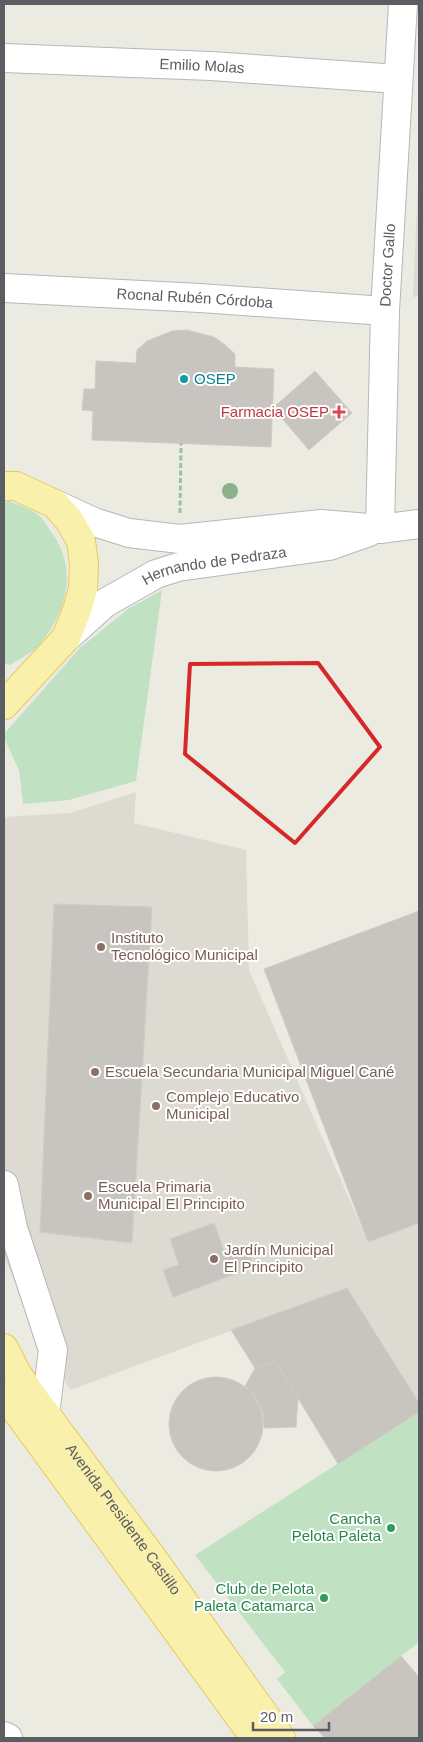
<svg xmlns="http://www.w3.org/2000/svg" width="423" height="1742" font-family="Arial,sans-serif">
<style>
.education{fill:#dcdad1}
.green{fill:#c0e2c3}
.building{fill:#c8c5c0;stroke:#d0cdc1}
.lines{fill:none;stroke-linecap:round;stroke-linejoin:round}
.minor-casing{stroke:#b5b7bc;stroke-width:30}
.major-casing{stroke:#e6ca61;stroke-width:30}
.path{stroke:#9bc2a9;stroke-width:3;stroke-dasharray:5 2.5;stroke-linecap:butt}
.minor{stroke:#fff;stroke-width:28}
.major{stroke:#f9f1ab;stroke-width:28}
.tree{fill:#8bb18b}
.marked{fill:none;stroke:#d62828;stroke-width:4;stroke-linejoin:round}
.culture-dot{fill:#0f9aa8;stroke:#fff;stroke-width:2}
.health-dot{fill:#e0444e;stroke:#fff;stroke-width:2}
.education-dot{fill:#8d6e63;stroke:#fff;stroke-width:2}
.leisure-dot{fill:#2e9e5b;stroke:#fff;stroke-width:2}
.labels{text-anchor:middle;stroke-width:4;stroke-linejoin:round;paint-order:stroke}
.street-label{font-size:15px;fill:#5b5d62;stroke:#fff}
.culture-label{font-size:15px;fill:#0d838f;stroke:#fff;text-anchor:start}
.health-label{font-size:15px;fill:#be3a42;stroke:#fff;text-anchor:end}
.education-label{font-size:15px;fill:#785e54;stroke:#fff;text-anchor:start}
.leisure-label{font-size:15px;fill:#27864d;stroke:#fff;text-anchor:end}
</style>
<rect width="100%" height="100%" fill="#ecebe2"/>
<!-- education -->
<g class="education">
<polygon points="419,161 419,296 413,297"/>
<polygon points="136,792 134,823 246,850 249,970 368,1242 419,1223 419,1403 347,1288 70,1390 28,1317 4,1255 4,817 70,813"/>
</g>
<!-- green -->
<g class="green">
<path d="M9 501C18 505 29 508 37 514 42 517 46 524 49 529 79 566 68 611 39 645 32 653 19 659 10 665L4 664V502Z"/>
<polygon points="162,590 136,781 69,800 23,804 19,770 4,738 4,734 80,648 128,609"/>
<polygon points="419,1412 419,1642 313,1726 277,1679 285,1672 195,1555"/>
</g>
<!-- building -->
<g class="building">
<polygon points="187,330 214,337 225,345 235,354 235,367 274,369 271,447 92,440 93,411 82,410 84,389 95,389 96,361 136,363 137,350 147,341 172,331"/>
<polygon points="315,371 352,413 309,450 273,408"/>
<polygon points="54,904 152,907 132,1243 40,1232"/>
<polygon points="419,911 419,1223 368,1242 264,969"/>
<polygon points="214,1223 225,1253 246,1245 254,1267 173,1297 163,1270 179,1265 170,1239"/>
<polygon points="347,1288 419,1403 419,1412 338,1464 276,1362 255,1368 231,1330"/>
<polygon points="276,1362 298,1398 296,1427 264,1428 263,1413 256,1398 245,1386 255,1368"/>
<circle cx="216" cy="1424" r="47"/>
<polygon points="401,1656 419,1677 419,1738 325,1738 313,1726"/>
</g>
<g class="lines">
<defs>
<g id="minor">
<path id="s1" d="M4 58 211 66 398 79"/>
<path id="s2" d="M4 288 200 298 385 311"/>
<polyline points="55,504 94,522 129,533 180,539 321,524 380,529 419,524"/>
<path id="s3" d="M380 529 385 311 403 4"/>
<path id="s4" d="M66 638 105 603 156 574 178 567 329 546 369 532"/>
<polyline points="4,1185 13,1228 53,1350 45,1414"/>
<polyline points="4,1736 8,1738"/>
</g>
<g id="major">
<polyline points="4,486 16,486 55,504 69,520 81,541 84,564 83,589 77,610 66,638 4,705"/>
<path id="s5" d="M4 1348 16 1372 33 1397 151 1556 281 1738"/>
<polyline points="4,1396 16,1410 255,1738"/>
</g>
</defs>
<!-- minor casing -->
<use href="#minor" class="minor-casing"/>
<!-- major casing -->
<use href="#major" class="major-casing"/>
<!-- path -->
<polyline class="path" points="180,513 181,443"/>
<!-- minor -->
<use href="#minor" class="minor"/>
<!-- major -->
<use href="#major" class="major"/>
</g>
<!-- trees -->
<circle class="tree" cx="230" cy="491" r="8"/>
<!-- marked area -->
<path class="marked" d="M318 663 380 747 295 843 185 754 190 664Z"/>
<!-- markers -->
<circle class="culture-dot" cx="184" cy="379" r="5"/>
<path class="health-dot" d="M336.5 404.5h5v5h5v5h-5v5h-5v-5h-5v-5h5z"/>
<g class="education-dot">
<circle cx="101" cy="947" r="5"/>
<circle cx="95" cy="1072" r="5"/>
<circle cx="156" cy="1106" r="5"/>
<circle cx="88" cy="1196" r="5"/>
<circle cx="214" cy="1259" r="5"/>
</g>
<g class="leisure-dot">
<circle cx="391" cy="1528" r="5"/>
<circle cx="324" cy="1598" r="5"/>
</g>
<g class="labels">
<!-- street labels -->
<g class="street-label">
<text dy="5" stroke="none"><textPath href="#s1" startOffset="198">Emilio Molas</textPath></text>
<text dy="5" stroke="none"><textPath href="#s3" startOffset="264">Doctor Gallo</textPath></text>
<text dy="5" stroke="none"><textPath href="#s2" startOffset="191">Rocnal Rubén Córdoba</textPath></text>
<text dy="5" stroke="none"><textPath href="#s4" startOffset="170">Hernando de Pedraza</textPath></text>
<text dy="5" stroke="none"><textPath href="#s5" startOffset="209">Avenida Presidente Castillo</textPath></text>
</g>
<!-- culture labels -->
<g class="culture-label">
<text x="194" y="384">OSEP</text>
</g>
<!-- health labels -->
<g class="health-label">
<text x="329" y="417">Farmacia OSEP</text>
</g>
<!-- education labels -->
<g class="education-label">
<text x="111" y="943">Instituto<tspan x="111" dy="17">Tecnológico Municipal</tspan></text>
<text x="105" y="1077">Escuela Secundaria Municipal Miguel Cané</text>
<text x="166" y="1102">Complejo Educativo<tspan x="166" dy="17">Municipal</tspan></text>
<text x="98" y="1192">Escuela Primaria<tspan x="98" dy="17">Municipal El Principito</tspan></text>
<text x="224" y="1255">Jardín Municipal<tspan x="224" dy="17">El Principito</tspan></text>
</g>
<!-- leisure labels -->
<g class="leisure-label">
<text x="381" y="1524">Cancha<tspan x="381" dy="17">Pelota Paleta</tspan></text>
<text x="314" y="1594">Club de Pelota<tspan x="314" dy="17">Paleta Catamarca</tspan></text>
</g>
</g>
<!-- border -->
<rect width="423" height="1742" fill="none" stroke="#5b5d62" stroke-width="10"/>
<!-- scale -->
<path d="M253 1722v8h76v-8" fill="none" stroke="#5b5d62" stroke-width="2.5"/>
<text x="260" y="1722" font-size="15" fill="#5b5d62" stroke="#ffffff" stroke-width="4" paint-order="stroke">20 m</text>
</svg>
